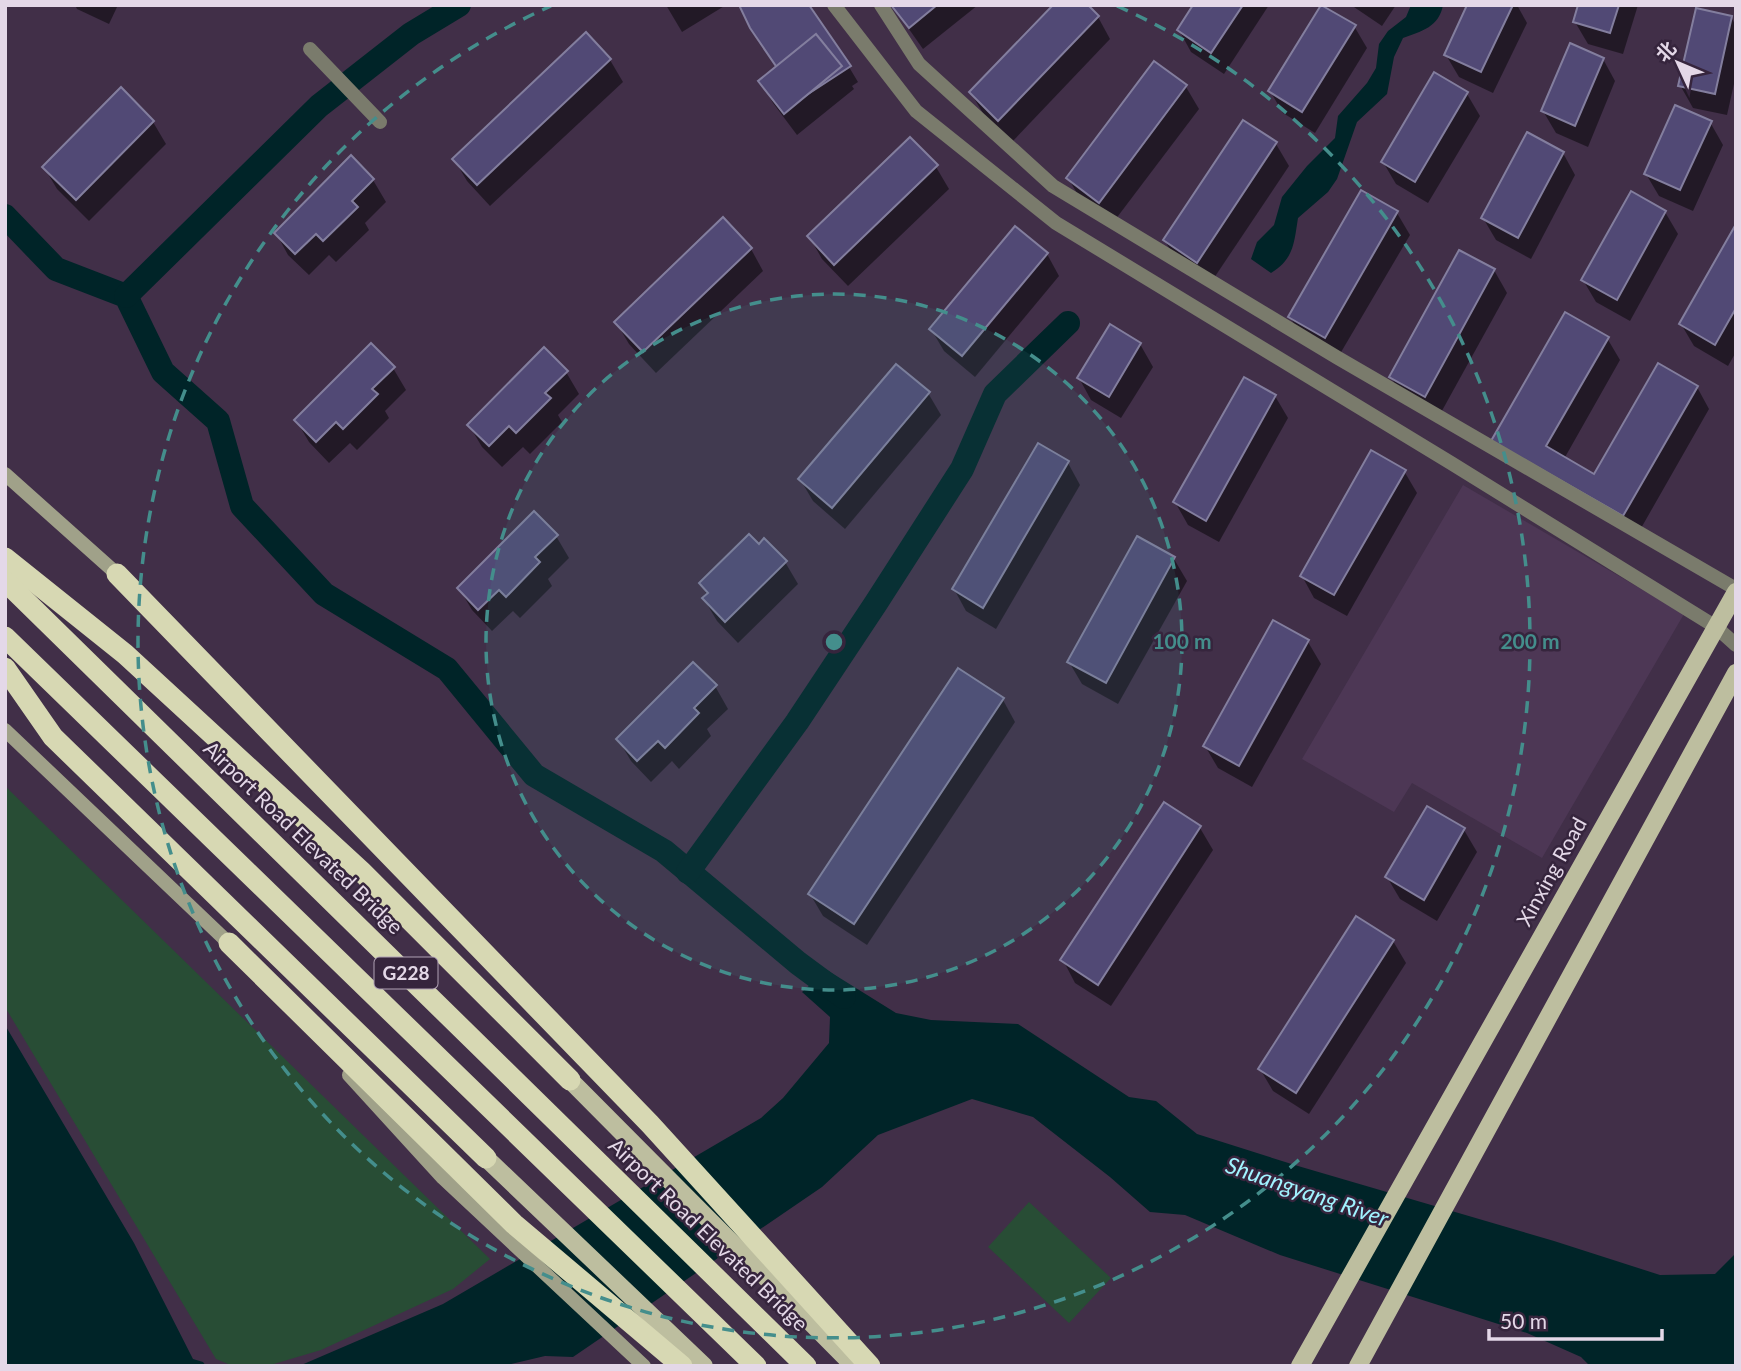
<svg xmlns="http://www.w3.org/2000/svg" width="1741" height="1371" font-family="Lato,'Noto Sans SC',sans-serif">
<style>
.built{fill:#4d3755}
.green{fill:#284d35}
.water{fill:#002428}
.shadow{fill:#0007}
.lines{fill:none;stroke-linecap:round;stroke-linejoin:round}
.canal{stroke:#002428;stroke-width:24}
.building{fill:#514975;stroke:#837e9e;stroke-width:2}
.street{stroke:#7a7b6c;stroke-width:14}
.secondary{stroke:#a0a189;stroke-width:14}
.primary{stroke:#bdbe9f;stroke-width:18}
.highway{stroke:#d7d8b3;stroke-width:21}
.highway-bridge{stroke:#d7d8b3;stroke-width:21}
.ring{fill:none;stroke:#448e8c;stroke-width:3.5;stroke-dasharray:12 9}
.labels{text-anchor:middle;stroke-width:5;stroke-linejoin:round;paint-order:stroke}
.shield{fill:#36253d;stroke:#b0a2b5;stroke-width:2}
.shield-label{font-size:19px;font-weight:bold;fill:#e4d8e8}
.street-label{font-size:21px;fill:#e4d8e8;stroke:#36253d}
.water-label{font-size:23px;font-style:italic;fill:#a1f3ff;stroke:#36253d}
.centre{fill:#448e8c;stroke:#36253d;stroke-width:3.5}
.ring-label{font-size:21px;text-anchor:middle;font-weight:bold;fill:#448e8c;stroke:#36253d;stroke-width:5;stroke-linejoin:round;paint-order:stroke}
</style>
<rect width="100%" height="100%" fill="#412f48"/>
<!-- built -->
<polygon class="built" points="1463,485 1684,614 1542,858 1412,783 1394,812 1302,759"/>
<!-- green -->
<g class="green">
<polygon points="5,786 490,1259 453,1289 321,1350 267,1366 233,1366 216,1359 5,1007"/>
<polygon points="1029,1202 1111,1278 1069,1323 988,1247"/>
</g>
<!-- water -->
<g class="water">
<path d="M1411 5H1443C1439 27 1422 31 1403 38L1394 57 1387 94 1357 122 1337 179 1328 192 1298 218C1294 243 1294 259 1271 273L1251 259 1257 242 1274 225 1282 197 1307 166 1335 138 1338 116 1367 83 1376 68 1379 44 1388 31 1406 17Z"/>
<polygon points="827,970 896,1013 931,1020 1018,1024 1129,1097 1156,1101 1197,1134 1298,1166 1554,1241 1660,1275 1715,1274 1736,1253 1736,1366 1590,1366 1581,1357 1527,1333 1280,1255 1185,1215 1150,1212 1110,1177 1033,1117 972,1099 878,1135 822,1187 573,1357 545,1356 503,1366 299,1366 443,1304 761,1118 783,1098 829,1043 830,1017 802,992"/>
<polygon points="5,1025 134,1243 193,1359 203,1362 206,1366 5,1366"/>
</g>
<!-- shadow -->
<g class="shadow">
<polygon points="75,5 118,5 109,24 77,9"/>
<polygon points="666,5 726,5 682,32"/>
<polygon points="892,5 978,5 923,49"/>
<polygon points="1195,5 1269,5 1224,74 1191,52 1179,30"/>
<polygon points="1351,5 1396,5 1382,26"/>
<polygon points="1469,5 1517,5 1527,23 1493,93 1459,77 1446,55"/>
<polygon points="1580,5 1638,5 1623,54 1588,44 1575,22"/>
<polygon points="1098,17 1110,39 1012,142 984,115 971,93"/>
<polygon points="1731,17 1736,26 1736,75 1727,115 1693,108 1680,85"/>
<polygon points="1354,26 1367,48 1315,133 1283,113 1270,91"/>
<polygon points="1603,59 1615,81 1588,147 1556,133 1543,111"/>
<polygon points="610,60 623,82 490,206 467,181 454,159"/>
<polygon points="1154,63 1186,87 1199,109 1112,224 1081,200 1068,178"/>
<polygon points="849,67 858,82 852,86 854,89 797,135 773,103 760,81"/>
<polygon points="1435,75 1467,94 1480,116 1428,203 1396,184 1383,162"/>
<polygon points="153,122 166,144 89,221 57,189 44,167"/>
<polygon points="1710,122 1723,145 1693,211 1659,196 1646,174"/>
<polygon points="1276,144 1289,166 1210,284 1178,263 1165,241"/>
<polygon points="1563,153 1575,175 1531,259 1496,240 1483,218"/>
<polygon points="936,167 949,189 848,286 822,259 809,236"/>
<polygon points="373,180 386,202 365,223 369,230 336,262 329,255 309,275 288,255 276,233"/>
<polygon points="1665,212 1678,234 1630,321 1596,302 1583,280"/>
<polygon points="1397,213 1410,235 1337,359 1303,339 1290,317"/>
<polygon points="1736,227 1736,352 1728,366 1694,346 1681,324"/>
<polygon points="751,249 763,271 656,373 629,344 616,322"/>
<polygon points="1047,254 1059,276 975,377 944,351 931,329"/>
<polygon points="1494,270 1507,293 1438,418 1404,400 1391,377"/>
<polygon points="1607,338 1620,360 1564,459 1595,477 1697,387 1709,409 1636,537 1506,463"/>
<polygon points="1140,344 1153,367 1121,418 1091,400 1079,378"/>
<polygon points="393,368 406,390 385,411 389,418 357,450 350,443 329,463 309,442 296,420"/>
<polygon points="566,372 579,394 558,415 562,422 530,454 523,447 502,467 482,447 469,425"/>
<polygon points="928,393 941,415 845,529 813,501 800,479"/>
<polygon points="1275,396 1288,418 1219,542 1188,525 1175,502"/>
<polygon points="1068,463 1080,485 996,629 966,611 954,589"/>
<polygon points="1404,471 1417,493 1347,616 1314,598 1302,576"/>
<polygon points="556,536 569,558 548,579 552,586 520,618 513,611 492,631 472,610 459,588"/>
<polygon points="759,546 785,562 798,584 738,643 717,621 704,599 707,595 701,584"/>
<polygon points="1174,559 1187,581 1118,704 1082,684 1069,662"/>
<polygon points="1274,622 1308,642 1321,664 1252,787 1218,768 1205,746"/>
<polygon points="715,686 728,709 707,729 711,736 679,769 672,761 651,782 631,761 618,739"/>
<polygon points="1003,700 1015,722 867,945 823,916 810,894"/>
<polygon points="1200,828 1213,850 1111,1006 1075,983 1063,960"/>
<polygon points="1464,830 1477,852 1437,921 1400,899 1387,877"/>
<polygon points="1393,941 1406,963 1309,1114 1273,1091 1260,1069"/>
</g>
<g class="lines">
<!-- canal -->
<g class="canal">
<polyline points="5,216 56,269 126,296 163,372 218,421 242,506 324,594 447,669 534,775 664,851 798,963 844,997"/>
<polyline points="126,296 319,106 411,34 459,5"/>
<polyline points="688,872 797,722 876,603 962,469 995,394 1068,323"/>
</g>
</g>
<!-- building -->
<g class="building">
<polygon points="739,5 809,5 851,66 799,100 750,28"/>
<polygon points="891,5 937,5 909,28"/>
<polygon points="1053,5 1088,5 1099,16 998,121 969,92"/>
<polygon points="1193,5 1243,5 1211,53 1177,30"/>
<polygon points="1321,5 1356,25 1302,112 1268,91"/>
<polygon points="1467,5 1513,5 1481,72 1444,55"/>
<polygon points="1578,5 1619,5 1610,33 1573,22"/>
<polygon points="1696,8 1732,16 1715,94 1678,86"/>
<polygon points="586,32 611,59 477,185 452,159"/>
<polygon points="816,34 842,66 784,114 758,81"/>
<polygon points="1570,43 1604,58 1575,126 1541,111"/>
<polygon points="1154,61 1187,85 1099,203 1066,178"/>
<polygon points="1434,72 1468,92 1415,182 1381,162"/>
<polygon points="121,87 154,121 76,200 42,167"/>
<polygon points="1675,105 1712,121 1680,190 1644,174"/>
<polygon points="1243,120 1277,142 1197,263 1163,240"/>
<polygon points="1527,132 1564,152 1518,238 1481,218"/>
<polygon points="910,137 938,165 834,265 807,236"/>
<polygon points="351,155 374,179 352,201 358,207 323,241 316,234 295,254 274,233"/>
<polygon points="1361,190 1398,211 1325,338 1288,317"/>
<polygon points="1631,191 1666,211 1617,300 1581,280"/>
<polygon points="723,217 752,248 643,352 614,322"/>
<polygon points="1736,224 1736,308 1715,345 1679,324"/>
<polygon points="1015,226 1048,253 962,356 929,329"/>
<polygon points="1459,250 1495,269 1425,397 1389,377"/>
<polygon points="1565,312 1609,337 1546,446 1594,474 1658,363 1698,386 1623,516 1491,441"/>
<polygon points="1110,324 1141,343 1109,397 1077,378"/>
<polygon points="371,343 395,367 372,389 378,394 343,429 336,422 316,442 294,420"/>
<polygon points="544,347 568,371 545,393 551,398 516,433 509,426 489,446 467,425"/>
<polygon points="896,364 930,392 832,508 798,479"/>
<polygon points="1244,377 1276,395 1206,521 1173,502"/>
<polygon points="1038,443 1069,461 983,608 952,589"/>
<polygon points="1371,450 1406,470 1334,595 1300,576"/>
<polygon points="534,511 558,535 535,557 540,562 506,597 499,590 478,610 457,588"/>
<polygon points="749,534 759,544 764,538 787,561 725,622 702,598 708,593 699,583"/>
<polygon points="1137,536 1175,557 1106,683 1067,662"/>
<polygon points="1273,620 1309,640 1239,766 1203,746"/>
<polygon points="693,662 717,685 694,708 699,713 665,748 658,741 637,761 616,739"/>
<polygon points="958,668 1004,698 854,924 808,894"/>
<polygon points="1164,802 1201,826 1098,985 1060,960"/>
<polygon points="1427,806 1465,828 1424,900 1385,877"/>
<polygon points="1356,916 1394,940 1296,1093 1258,1069"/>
</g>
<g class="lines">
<!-- street -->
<g class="street">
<polyline points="834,5 916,111 1056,223 1451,463 1716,627 1736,645"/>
<polyline points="881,5 919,64 1053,186 1338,358 1736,589"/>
<polyline points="310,49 380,122"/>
</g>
<!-- secondary -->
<g class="secondary">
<polyline points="5,474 117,574"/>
<polyline points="5,730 234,948"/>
<polyline points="349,1075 443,1178 644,1366"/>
</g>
<!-- primary -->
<g class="primary">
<polyline points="570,1080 854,1366"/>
<polyline points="486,1158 704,1366"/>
<polyline points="1300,1366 1736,592"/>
<polyline points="1358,1366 1736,673"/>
</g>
<!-- highway -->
<g class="highway">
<polyline points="5,558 125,654 361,871 570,1080"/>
<polyline points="5,581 806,1366"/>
<polyline points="5,637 756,1366"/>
<polyline points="5,668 53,737 486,1158"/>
<polyline points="229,943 514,1224 682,1366"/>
</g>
<!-- highway-bridge -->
<polyline class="highway-bridge" points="117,574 650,1124 870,1366"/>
</g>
<!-- distance rings -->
<circle cx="834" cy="642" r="348" fill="#448e8c" fill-opacity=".12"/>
<g class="ring">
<circle cx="834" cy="642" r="348"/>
<path d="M1117 6A696 696 0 1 1 551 6"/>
</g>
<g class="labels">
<!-- shield labels -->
<rect class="shield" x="374.5" y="957.5" width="63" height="31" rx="5"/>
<g class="shield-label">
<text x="406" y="980">G228</text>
</g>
<!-- street labels -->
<g class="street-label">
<text transform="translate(303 838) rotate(44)" y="7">Airport Road Elevated Bridge</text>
<text transform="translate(1552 872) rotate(-61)" y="7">Xinxing Road</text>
<text transform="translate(708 1235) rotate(44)" y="7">Airport Road Elevated Bridge</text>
</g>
<!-- water labels -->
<g class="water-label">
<text transform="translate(1307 1192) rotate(19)" y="8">Shuangyang River</text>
</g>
</g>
<circle cx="834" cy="642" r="10" class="centre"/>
<g class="ring-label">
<text x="1182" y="649">100 m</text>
<text x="1530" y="649">200 m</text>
</g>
<!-- border -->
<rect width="1741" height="1371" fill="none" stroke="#e4d8e8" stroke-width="14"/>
<!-- north arrow -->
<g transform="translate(1678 63) rotate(314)" stroke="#36253d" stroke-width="5" paint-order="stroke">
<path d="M0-5L12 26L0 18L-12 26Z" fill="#e4d8e8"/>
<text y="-10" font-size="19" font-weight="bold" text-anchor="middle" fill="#e4d8e8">北</text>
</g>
<!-- scale -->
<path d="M1489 1329v10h173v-10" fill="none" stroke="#e4d8e8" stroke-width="3.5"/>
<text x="1500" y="1329" font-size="21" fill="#e4d8e8" stroke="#36253d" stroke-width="5" paint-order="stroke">50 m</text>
</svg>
